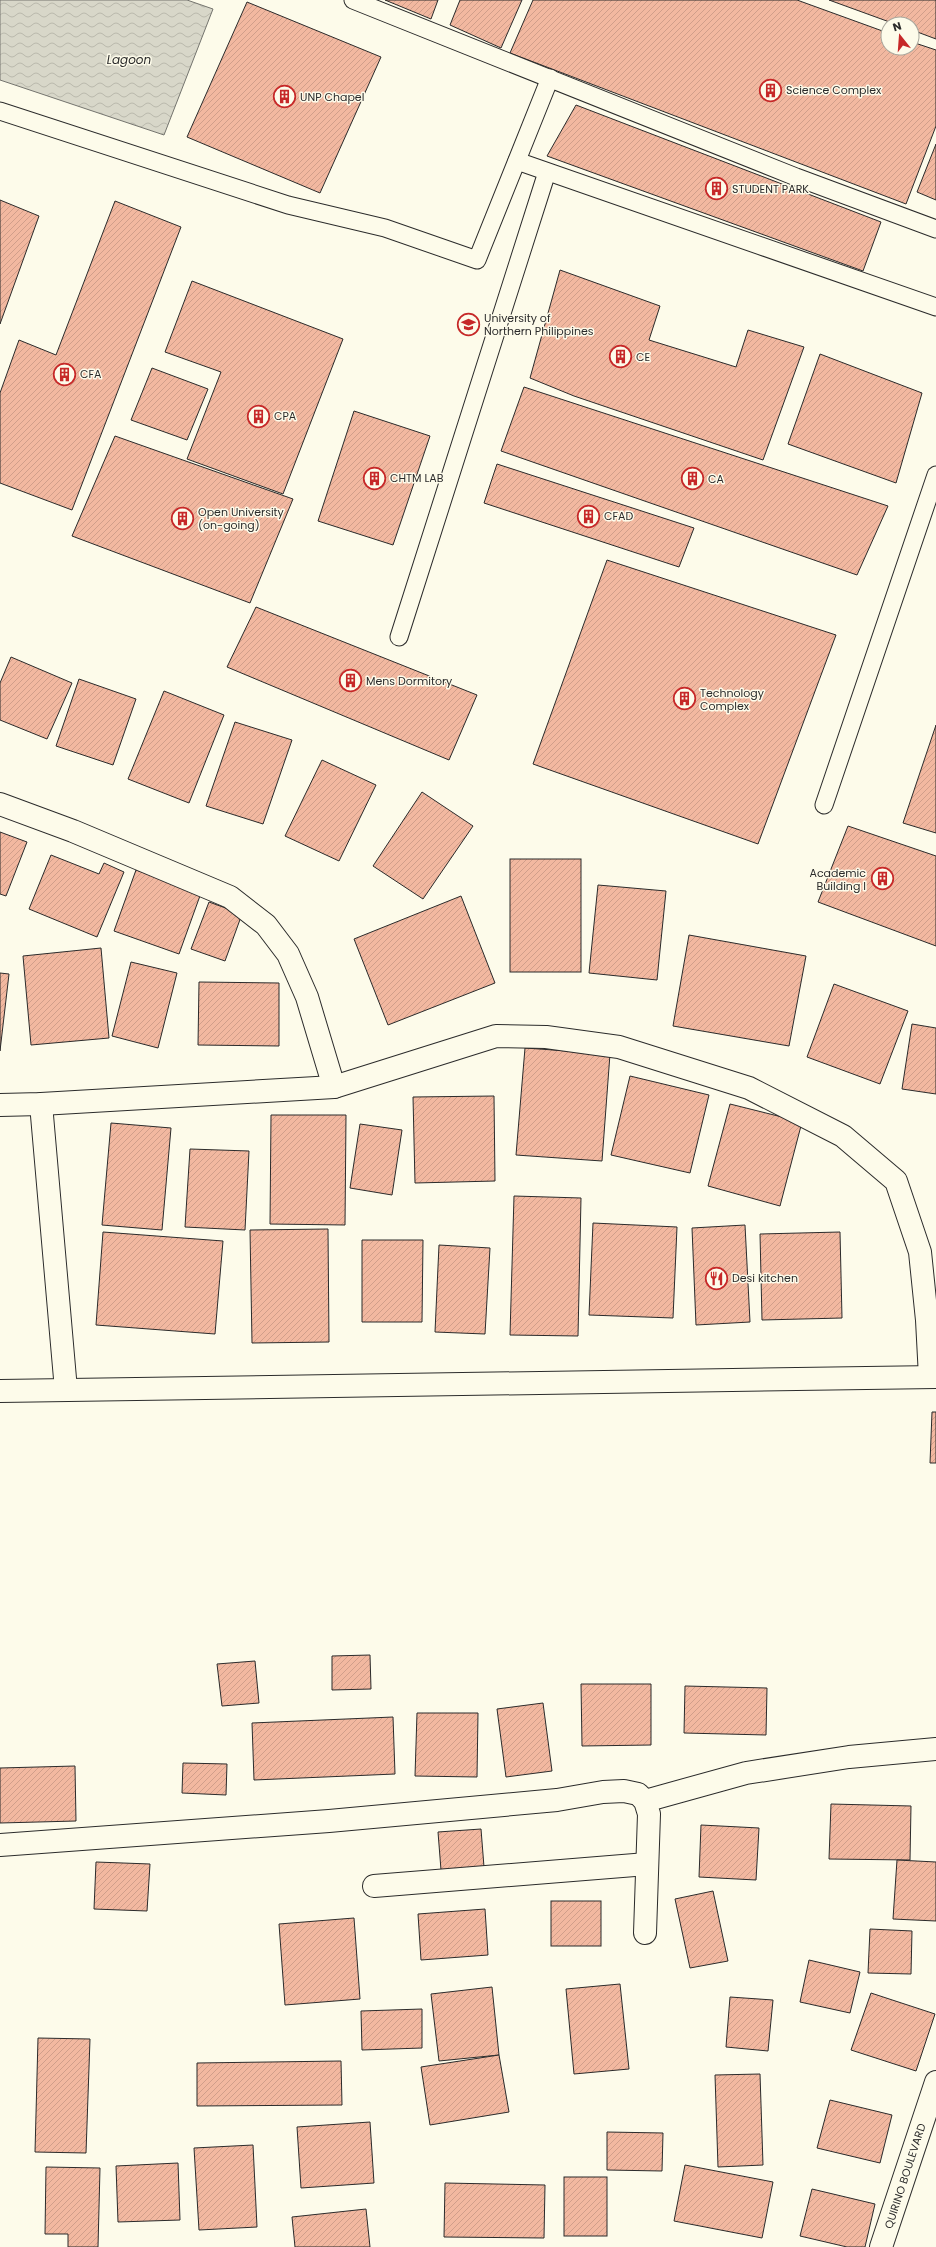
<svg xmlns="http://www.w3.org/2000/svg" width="936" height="2247" font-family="Poppins,sans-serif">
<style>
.water{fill:url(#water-waves);stroke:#74746e}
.building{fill:url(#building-hatch);stroke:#2b2b2b}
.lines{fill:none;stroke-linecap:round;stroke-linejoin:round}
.service-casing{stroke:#2b2b2b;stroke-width:19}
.minor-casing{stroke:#2b2b2b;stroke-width:24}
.secondary-casing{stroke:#2b2b2b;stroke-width:24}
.service{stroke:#fdfbea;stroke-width:17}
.minor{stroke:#fdfbea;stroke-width:22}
.secondary{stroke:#fdfbea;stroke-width:22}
.labels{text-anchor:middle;stroke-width:3;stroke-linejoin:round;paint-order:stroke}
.poi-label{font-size:11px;fill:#2b2b2b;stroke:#fdfbea;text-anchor:start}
.street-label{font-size:11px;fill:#2b2b2b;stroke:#fdfbea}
.water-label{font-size:12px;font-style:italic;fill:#2b2b2b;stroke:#fdfbea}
</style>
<defs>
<pattern id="water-waves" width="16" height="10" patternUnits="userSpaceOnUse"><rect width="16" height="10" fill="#d8d7c9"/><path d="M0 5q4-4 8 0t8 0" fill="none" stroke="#bab9ad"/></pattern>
<pattern id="building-hatch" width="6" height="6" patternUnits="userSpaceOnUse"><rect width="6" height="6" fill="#f2b8a0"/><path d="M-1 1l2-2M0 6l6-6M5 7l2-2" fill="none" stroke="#d09e8a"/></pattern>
</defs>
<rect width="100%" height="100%" fill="#fdfbea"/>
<!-- water -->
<polygon class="water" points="0,0 187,0 213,9 164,135 0,80"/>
<!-- building -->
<g class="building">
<polygon points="385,0 438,0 431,19"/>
<polygon points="460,0 522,0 501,48 450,25"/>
<polygon points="533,0 797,0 888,33 888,48 912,48 912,42 936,50 936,126 906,204 510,53"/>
<polygon points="829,0 936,0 936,39 912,30 912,24 895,24"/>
<polygon points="247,2 381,57 320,193 187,137"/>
<polygon points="576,105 881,222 863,271 547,156"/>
<polygon points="936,144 936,200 917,192"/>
<polygon points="0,200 39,216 0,324"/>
<polygon points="115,201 181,227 72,510 0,483 0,393 19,340 56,355"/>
<polygon points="560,270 660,306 649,340 736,367 748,330 804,347 763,460 574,396 530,378"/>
<polygon points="192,281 343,339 283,494 187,459 221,372 165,352"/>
<polygon points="820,354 922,393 896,483 788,444"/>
<polygon points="152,368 208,389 187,440 131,420"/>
<polygon points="524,387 888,506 857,575 501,451"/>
<polygon points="354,411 430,436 393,545 318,521"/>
<polygon points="115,436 293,499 250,603 72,536"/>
<polygon points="497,464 694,528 679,567 484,503"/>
<polygon points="607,560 836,635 758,844 533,764"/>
<polygon points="256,607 477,695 449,760 227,667"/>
<polygon points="11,657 72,683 47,739 0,720 0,683"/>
<polygon points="79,679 136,699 113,765 56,746"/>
<polygon points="164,691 224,715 189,803 128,779"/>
<polygon points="235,722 292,740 263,824 206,806"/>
<polygon points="936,725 936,833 903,823"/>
<polygon points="322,760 376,785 339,861 285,836"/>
<polygon points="422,792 473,826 423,899 373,866"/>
<polygon points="848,826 936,856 936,946 818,902"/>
<polygon points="0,832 27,842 6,896 0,894"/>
<polygon points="51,855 99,874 104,863 124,872 97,937 29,909"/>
<rect x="510" y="859" width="71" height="113"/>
<polygon points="136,870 201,893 179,954 114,931"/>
<polygon points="598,885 666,891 657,980 589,973"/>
<polygon points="461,896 495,983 388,1025 354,939"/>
<polygon points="209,902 242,914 225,961 191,949"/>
<polygon points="689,935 806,956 789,1046 673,1026"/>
<polygon points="101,948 109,1038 31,1045 23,956"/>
<polygon points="131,962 177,973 158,1048 112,1036"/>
<polygon points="0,973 9,974 0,1051"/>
<polygon points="199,982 279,983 279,1046 198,1045"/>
<polygon points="834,984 908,1011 880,1084 807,1057"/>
<polygon points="912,1024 936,1028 936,1094 902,1089"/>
<polygon points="525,1048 610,1054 602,1161 516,1155"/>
<polygon points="630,1076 709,1095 690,1173 611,1155"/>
<polygon points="494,1096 495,1181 415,1183 413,1097"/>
<polygon points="730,1104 802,1122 780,1206 708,1186"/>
<polygon points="271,1115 346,1115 345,1225 270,1224"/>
<polygon points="111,1123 171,1128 162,1230 102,1225"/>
<polygon points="360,1124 402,1130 392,1195 350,1188"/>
<polygon points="190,1149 249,1151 245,1230 185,1227"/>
<polygon points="514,1196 581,1198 578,1336 510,1335"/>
<polygon points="593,1223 677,1227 673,1318 589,1315"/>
<polygon points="745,1225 750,1322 696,1325 692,1228"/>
<polygon points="328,1229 329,1342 252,1343 250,1230"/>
<polygon points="103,1232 223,1241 215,1334 96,1325"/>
<polygon points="840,1232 842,1318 762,1320 760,1234"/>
<polygon points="362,1240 423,1240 422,1322 362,1322"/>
<polygon points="439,1245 490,1248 485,1334 435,1332"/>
<polygon points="932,1412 936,1412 936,1463 930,1463"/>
<polygon points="370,1655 371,1689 332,1690 332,1656"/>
<polygon points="255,1661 259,1703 222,1706 217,1664"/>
<polygon points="581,1684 651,1684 651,1745 582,1746"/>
<polygon points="685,1686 767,1688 766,1735 684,1733"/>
<polygon points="543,1703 552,1771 506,1777 497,1709"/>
<polygon points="417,1713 478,1713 477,1777 415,1776"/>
<polygon points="393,1717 395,1774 254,1780 252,1723"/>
<polygon points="183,1763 227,1764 226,1795 182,1793"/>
<polygon points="75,1766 76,1821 0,1823 0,1768"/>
<polygon points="831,1804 911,1806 910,1860 829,1859"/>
<polygon points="701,1825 759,1828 756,1880 699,1877"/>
<polygon points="481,1829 484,1867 441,1870 438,1832"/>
<polygon points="897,1860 936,1862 936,1921 893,1919"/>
<polygon points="96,1862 150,1864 147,1911 94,1909"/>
<polygon points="713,1891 728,1961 690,1968 675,1899"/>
<rect x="551" y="1901" width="50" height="45"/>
<polygon points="485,1909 488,1955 421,1960 418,1914"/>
<polygon points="354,1918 360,1999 285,2005 279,1924"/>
<polygon points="870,1929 912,1931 911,1974 868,1973"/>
<polygon points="809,1960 860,1972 850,2013 800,2002"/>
<polygon points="620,1984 629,2069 574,2074 566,1989"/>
<polygon points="492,1987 499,2055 439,2061 431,1994"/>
<polygon points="871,1993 935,2014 916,2071 851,2050"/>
<polygon points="730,1997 773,2000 768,2051 726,2047"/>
<polygon points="422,2009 422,2048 362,2050 361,2011"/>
<polygon points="38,2038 90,2039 86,2153 35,2152"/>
<polygon points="499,2055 509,2112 430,2125 421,2067"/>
<polygon points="341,2061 342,2105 197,2106 197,2063"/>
<polygon points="760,2074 763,2165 718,2167 715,2075"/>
<polygon points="830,2100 892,2115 880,2163 817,2148"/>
<polygon points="370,2122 374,2183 301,2188 297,2127"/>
<polygon points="607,2132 663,2133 662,2171 607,2170"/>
<polygon points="253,2145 257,2227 199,2230 194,2148"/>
<polygon points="178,2163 180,2220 118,2222 116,2166"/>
<polygon points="685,2165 773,2182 762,2238 674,2221"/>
<polygon points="46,2167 100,2168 98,2247 68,2247 68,2234 45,2234"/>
<rect x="564" y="2177" width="43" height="59"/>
<polygon points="445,2183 545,2185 544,2238 444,2237"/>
<polygon points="812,2189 875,2204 865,2247 847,2247 800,2236"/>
<polygon points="366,2209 370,2247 295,2247 292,2217"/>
</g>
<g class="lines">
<defs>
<g id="service">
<polyline points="353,0 796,177 936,229"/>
<polyline points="0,111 288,205 385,228 477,260 550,78"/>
<polyline points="517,161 936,307"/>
<polyline points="399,637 547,172"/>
<polyline points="824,805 936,475"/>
</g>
<g id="minor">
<polyline points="0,804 73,831 230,897 266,925 288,954 307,997 334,1087"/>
<polyline points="41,1104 66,1390"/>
<polyline points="0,1105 41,1104 334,1087 496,1036 546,1037 619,1047 749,1088 843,1136 896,1181 920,1252 927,1320 930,1377"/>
<polyline points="0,1391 936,1377"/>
<polyline points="645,1801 746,1773 849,1757 936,1749"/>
<polyline points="0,1845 329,1821 557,1800 603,1792 624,1791 638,1794 645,1801 649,1814 645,1933"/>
<polyline points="374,1886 647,1864"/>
</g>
<polyline id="secondary" points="881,2247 936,2082"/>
</defs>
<!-- service casing -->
<use href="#service" class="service-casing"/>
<!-- minor casing -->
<use href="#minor" class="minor-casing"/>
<!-- secondary casing -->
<use href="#secondary" class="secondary-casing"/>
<!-- service -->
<use href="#service" class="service"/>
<!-- minor -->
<use href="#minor" class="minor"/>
<!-- secondary -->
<use href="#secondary" class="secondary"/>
</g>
<!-- icons -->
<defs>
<symbol id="building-ring" viewBox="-11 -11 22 22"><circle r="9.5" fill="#fdfbea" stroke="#c62828" stroke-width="1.5"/><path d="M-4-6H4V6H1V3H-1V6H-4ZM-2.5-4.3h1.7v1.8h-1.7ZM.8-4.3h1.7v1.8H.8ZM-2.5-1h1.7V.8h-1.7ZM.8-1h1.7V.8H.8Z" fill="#c62828"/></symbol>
<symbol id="university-ring" viewBox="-11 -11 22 22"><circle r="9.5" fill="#fdfbea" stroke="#c62828" stroke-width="1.5"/><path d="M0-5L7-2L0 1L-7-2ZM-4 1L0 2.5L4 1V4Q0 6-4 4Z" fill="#c62828"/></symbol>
<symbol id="restaurant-ring" viewBox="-11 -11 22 22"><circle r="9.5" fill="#fdfbea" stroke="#c62828" stroke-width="1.5"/><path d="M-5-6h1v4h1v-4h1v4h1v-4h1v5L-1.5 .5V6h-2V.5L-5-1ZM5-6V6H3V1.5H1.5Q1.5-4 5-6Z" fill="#c62828"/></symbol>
</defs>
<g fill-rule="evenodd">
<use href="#building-ring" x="758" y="78" width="25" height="25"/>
<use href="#building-ring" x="272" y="84" width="25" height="25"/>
<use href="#building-ring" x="704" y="176" width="25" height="25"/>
<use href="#university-ring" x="456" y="312" width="25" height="25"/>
<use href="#building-ring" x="608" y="344" width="25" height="25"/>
<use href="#building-ring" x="52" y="362" width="25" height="25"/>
<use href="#building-ring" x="246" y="404" width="25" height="25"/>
<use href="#building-ring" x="362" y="466" width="25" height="25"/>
<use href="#building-ring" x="680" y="466" width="25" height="25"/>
<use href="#building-ring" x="576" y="504" width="25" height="25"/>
<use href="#building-ring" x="170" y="506" width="25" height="25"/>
<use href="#building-ring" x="338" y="668" width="25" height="25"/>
<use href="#building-ring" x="672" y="686" width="25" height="25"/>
<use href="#building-ring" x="870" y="866" width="25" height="25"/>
<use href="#restaurant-ring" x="704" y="1266" width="25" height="25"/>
</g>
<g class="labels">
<!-- poi labels -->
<g class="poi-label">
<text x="786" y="94">Science Complex</text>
<text x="300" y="101">UNP Chapel</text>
<text x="732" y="193">STUDENT PARK</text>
<text x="484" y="322">University of<tspan x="484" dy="13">Northern Philippines</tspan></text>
<text x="636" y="361">CE</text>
<text x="80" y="378">CFA</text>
<text x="274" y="420">CPA</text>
<text x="390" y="482">CHTM LAB</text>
<text x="708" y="483">CA</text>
<text x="198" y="516">Open University<tspan x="198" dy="13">(on-going)</tspan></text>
<text x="604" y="520">CFAD</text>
<text x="366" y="685">Mens Dormitory</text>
<text x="700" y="697">Technology<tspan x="700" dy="13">Complex</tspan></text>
<text x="866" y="877" text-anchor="end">Academic<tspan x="866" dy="13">Building I</tspan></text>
<text x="732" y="1282">Desi kitchen</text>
</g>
<!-- street labels -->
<g class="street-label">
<text transform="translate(905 2176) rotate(-72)" y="4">QUIRINO BOULEVARD</text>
</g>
<!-- water labels -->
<g class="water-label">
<text x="129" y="64">Lagoon</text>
</g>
</g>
<!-- north arrow -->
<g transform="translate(900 36) rotate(343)"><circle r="19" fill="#fdfbea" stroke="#a9a89e"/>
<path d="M0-3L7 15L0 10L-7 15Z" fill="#c62828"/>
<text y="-6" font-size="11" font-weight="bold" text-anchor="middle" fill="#2b2b2b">N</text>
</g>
</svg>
